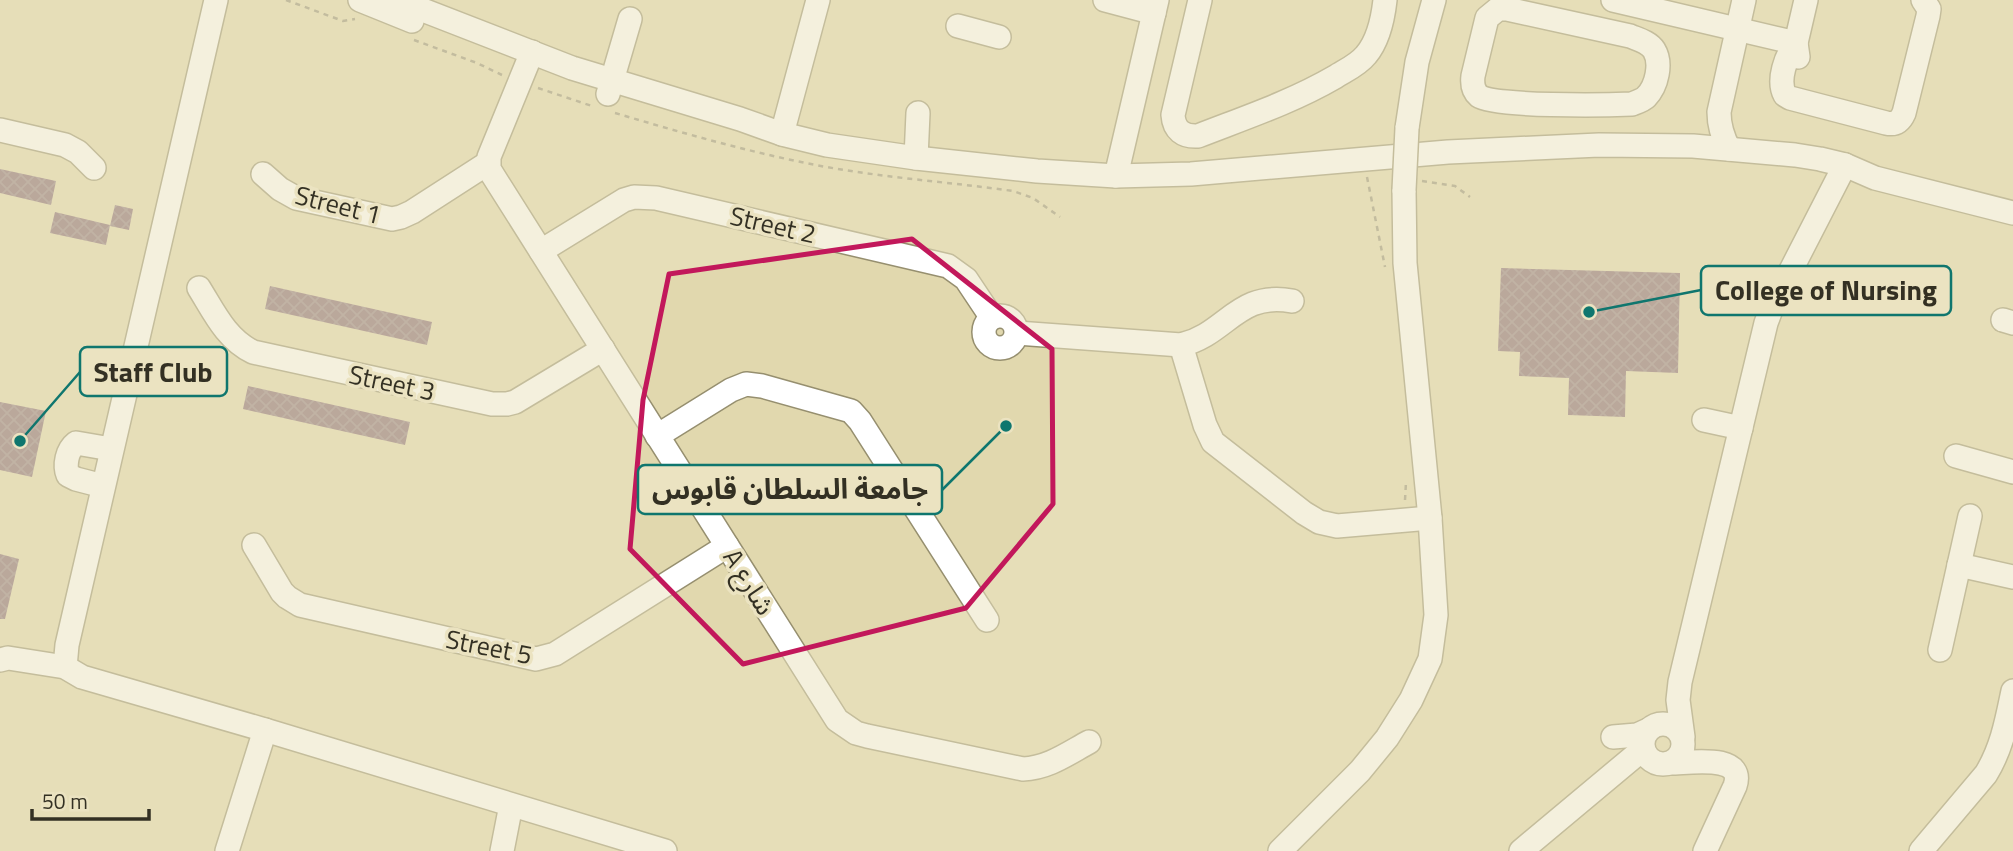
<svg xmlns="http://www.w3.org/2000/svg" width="2013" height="851" font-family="'Titillium Web','Noto Sans Arabic',sans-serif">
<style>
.built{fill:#e1d8ae}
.building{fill:url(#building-cross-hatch)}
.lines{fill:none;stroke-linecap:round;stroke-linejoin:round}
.minor-casing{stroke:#968f6f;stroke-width:26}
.path{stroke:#928d75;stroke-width:2.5;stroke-dasharray:5 5;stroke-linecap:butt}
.minor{stroke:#fff;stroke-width:23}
.minor-bridge-casing{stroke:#968f6f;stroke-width:26;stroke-linecap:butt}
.minor-bridge{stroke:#fff;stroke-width:23}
.marked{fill:none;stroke:#c2185b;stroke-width:5;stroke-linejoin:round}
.labels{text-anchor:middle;stroke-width:7;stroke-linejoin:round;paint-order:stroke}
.street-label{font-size:26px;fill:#333023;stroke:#ebe3c1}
.leader{fill:none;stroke:#0f766e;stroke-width:2.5}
.callout-dot{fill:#0f766e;stroke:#ebe3c1;stroke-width:2.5}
.callout{fill:#ebe3c1;stroke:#0f766e;stroke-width:2.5}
.callout-label{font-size:28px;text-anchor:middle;font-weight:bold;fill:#333023}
</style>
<defs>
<pattern id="building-cross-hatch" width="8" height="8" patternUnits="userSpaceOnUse" patternTransform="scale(1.75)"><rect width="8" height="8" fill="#7e5f6e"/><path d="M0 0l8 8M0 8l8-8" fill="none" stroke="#8f7882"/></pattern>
</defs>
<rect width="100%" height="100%" fill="#ebe3c1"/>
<!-- built -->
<rect class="built" x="0" y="0" width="2013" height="851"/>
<!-- building -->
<g class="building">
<polygon points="0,169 56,181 51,205 0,193"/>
<polygon points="115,205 133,209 129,230 110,226"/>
<polygon points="55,212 110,225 106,245 50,233"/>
<polygon points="1501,268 1680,273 1678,373 1626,371 1625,417 1568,415 1569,378 1519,376 1520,352 1498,351"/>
<polygon points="270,286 432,322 427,345 265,309"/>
<polygon points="248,386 410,422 405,445 243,409"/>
<polygon points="0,402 46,411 32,477 0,470"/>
<polygon points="0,554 19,559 5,619 0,619"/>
</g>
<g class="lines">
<defs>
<g id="minor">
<polyline points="360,0 412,21"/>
<polyline points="397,0 572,68 740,119 782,134 827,145 916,158 1037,171 1116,176 1191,174 1448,152 1599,145 1693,146 1795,155 1820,159 1845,165 1875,178 2013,213"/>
<polyline points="1105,0 1154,13"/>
<path d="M1200 0 1173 115C1174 130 1183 137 1198 136 1244 118 1292 102 1335 77 1346 70 1358 65 1366 55 1378 41 1383 18 1385 0"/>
<polyline points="1613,0 1796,43"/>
<path d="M1498 9H1507L1630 36C1637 39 1649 42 1654 50 1662 63 1657 86 1646 97 1643 100 1637 102 1632 104 1607 105 1494 107 1479 96 1473 91 1472 84 1473 76L1487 18Z"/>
<polyline points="958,26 999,37"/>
<path d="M1796 43C1786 56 1777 80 1785 95L1790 98 1886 123C1895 125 1900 122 1904 113L1928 16 1929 9 1923 0"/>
<path d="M532 52 489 157V169L837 720 856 733 867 736 1023 769C1048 768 1067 754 1089 742"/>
<polyline points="1798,57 1796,43 1806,0"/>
<polyline points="608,94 630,19"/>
<polyline points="1407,128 1417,62 1434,0"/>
<polyline points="0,130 65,145 78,152 94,168"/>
<polyline points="782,134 818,0"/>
<path d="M1729 149C1722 136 1719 126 1719 112L1744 0"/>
<polyline points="916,158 918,113"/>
<polyline points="263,174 280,189 296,198 392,219 401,217 412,212 488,163"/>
<polyline points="1116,176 1157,0"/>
<polyline points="541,251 624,200 634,197 656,198 948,266 966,279 992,318"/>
<path d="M199 288C214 312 226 339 253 352L492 404H507L515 402 603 349"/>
<circle cx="1000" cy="332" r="16"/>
<polyline points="2003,320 2013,323"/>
<path d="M1017 333 1181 345C1227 334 1237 291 1292 301"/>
<polyline points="1181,345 1205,425 1213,442 1304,513 1319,522 1337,526 1430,518"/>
<polyline points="1704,420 1741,428"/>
<polyline points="657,436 731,390 746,384 762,386 851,411 860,421 987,620"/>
<polyline points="1956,456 2013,472"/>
<path d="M103 486 76 479 68 475C64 465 67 450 76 443L111 449"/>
<polyline points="254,545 282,592 287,597 300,605 536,659 555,654 727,546"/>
<polyline points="1959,565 2013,577"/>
<polyline points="1940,650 1970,516"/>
<polyline points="0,660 8,658 65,667 82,677 265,730 665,851"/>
<polyline points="65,667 67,645 216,0"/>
<circle cx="1663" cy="744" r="20"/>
<polyline points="1613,737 1637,735 1648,730"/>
<polyline points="1683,737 1678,700 1680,682 1766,323 1772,307 1845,165"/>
<path d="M1671 763C1689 763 1746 753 1735 786L1705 851"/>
<polyline points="227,851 265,730"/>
<polyline points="502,851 511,805"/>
<polyline points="1280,851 1360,771 1387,738 1411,700 1430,659 1436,615 1430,518 1405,263 1404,190"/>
<polyline points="1521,851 1643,749"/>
<path d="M1921 851 1986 774C2002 748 2007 720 2013 691"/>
</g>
</defs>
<!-- minor casing -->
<use href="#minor" class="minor-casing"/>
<!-- path -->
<g class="path">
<polyline points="286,0 343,21 355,19"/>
<polyline points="414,40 477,63 502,75"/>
<polyline points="538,88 592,106"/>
<path d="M615 113C676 131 738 149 801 162 871 177 942 181 1013 191L1033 198 1060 217"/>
<polyline points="1367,177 1385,267"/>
<polyline points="1422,181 1455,186 1470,197"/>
<polyline points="1405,500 1406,482"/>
</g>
<!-- minor -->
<use href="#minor" class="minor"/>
<defs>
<polyline id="minor-bridge" points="1404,190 1407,128"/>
</defs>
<!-- minor-bridge casing -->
<use href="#minor-bridge" class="minor-bridge-casing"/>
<!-- minor-bridge -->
<use href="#minor-bridge" class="minor-bridge"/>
</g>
<!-- marked area -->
<path d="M0 0H2013V851H0ZM912 239 1052 349 1053 504 966 608 743 664 630 549 643 400 669 274Z" fill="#ebe3c1" fill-opacity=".55" fill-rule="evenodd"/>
<path class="marked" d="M912 239 1052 349 1053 504 966 608 743 664 630 549 643 400 669 274Z"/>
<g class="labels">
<!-- street labels -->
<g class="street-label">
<text transform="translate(338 205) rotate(14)" y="9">Street 1</text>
<text transform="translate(773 225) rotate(13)" y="9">Street 2</text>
<text transform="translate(392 383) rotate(12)" y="9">Street 3</text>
<text transform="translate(749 582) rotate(58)" y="9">A شارع</text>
<text transform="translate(489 647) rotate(11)" y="9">Street 5</text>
</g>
</g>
<!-- callouts -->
<path class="leader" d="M1589 312L1701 290M20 441L80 372M1006 426L942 490"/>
<g class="callout-dot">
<circle cx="1589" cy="312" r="7"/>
<circle cx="20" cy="441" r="7"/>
<circle cx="1006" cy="426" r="7"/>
</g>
<g class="callout">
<rect x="1701" y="266" width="250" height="49" rx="7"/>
<rect x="80" y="347" width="147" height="49" rx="7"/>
<rect x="638" y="465" width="304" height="49" rx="7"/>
</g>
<g class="callout-label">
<text x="1826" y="300">College of Nursing</text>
<text x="153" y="382">Staff Club</text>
<text x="790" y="499">جامعة السلطان قابوس</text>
</g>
<!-- scale -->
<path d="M32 809v10h117v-10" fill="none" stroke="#333023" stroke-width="3.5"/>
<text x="42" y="809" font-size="21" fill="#333023" stroke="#ebe3c1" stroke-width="5" paint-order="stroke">50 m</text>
</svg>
